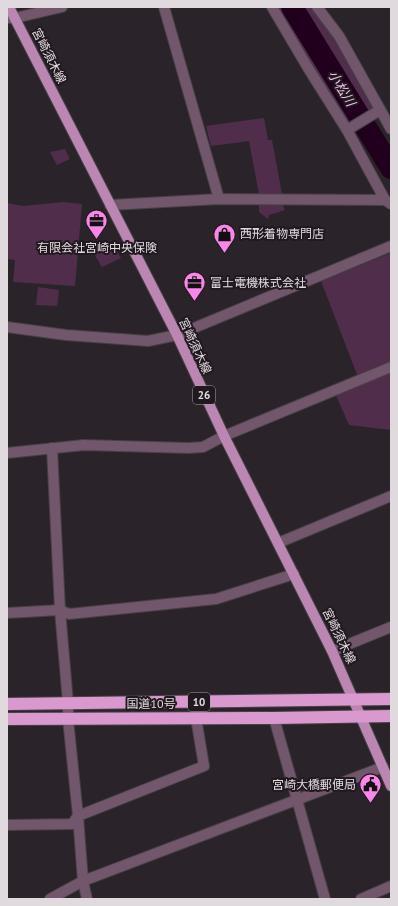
<svg xmlns="http://www.w3.org/2000/svg" width="398" height="906" font-family="'PT Sans','Noto Sans JP',sans-serif">
<style>
.green{fill:#502e4b}
.lines{fill:none;stroke-linecap:round;stroke-linejoin:round}
.river{stroke:#21001e;stroke-width:22}
.minor-casing{stroke:#484047;stroke-width:12}
.major-casing{stroke:#484047;stroke-width:12}
.highway-casing{stroke:#484047;stroke-width:14}
.minor{stroke:#71566c;stroke-width:10}
.major{stroke:#bc86b2;stroke-width:10}
.highway{stroke:#d998ce;stroke-width:12}
.labels{text-anchor:middle;stroke-width:4;stroke-linejoin:round;paint-order:stroke}
.shield{fill:#221920;stroke:#a7a0a6;stroke-width:1}
.shield-label{font-size:11px;font-weight:bold;fill:#e0dadf}
.street-label{font-size:12px;fill:#e0dadf;stroke:#221920}
.poi-label{font-size:12px;fill:#e0dadf;stroke:#221920;text-anchor:start}
.water-label{font-size:13px;font-style:italic;fill:#f5c1ec;stroke:#221920}
</style>
<rect width="100%" height="100%" fill="#2b232a"/>
<!-- green -->
<g class="green">
<polygon points="277,7 314,7 338,37 376,108 346,125"/>
<polygon points="264,118 268,140 272,140 282,194 259,194 249,141 211,146 206,126"/>
<polygon points="65,149 70,159 57,165 50,152"/>
<polygon points="63,202 82,204 75,286 13,282 15,260 7,259 7,203 23,206"/>
<polygon points="259,204 282,204 285,210 269,215 268,219 259,212"/>
<polygon points="113,245 121,258 102,267 94,254"/>
<polygon points="391,253 391,363 358,377 321,281"/>
<polygon points="38,287 59,290 57,306 36,305"/>
<polygon points="391,371 391,430 349,425 335,393"/>
</g>
<g class="lines">
<!-- river -->
<polyline class="river" points="292,7 391,168"/>
<defs>
<g id="minor">
<polyline points="164,7 219,199"/>
<polyline points="272,7 308,68 347,130 385,200 391,204"/>
<polyline points="317,7 339,36 391,129"/>
<polyline points="7,18 15,18 62,7"/>
<polyline points="347,130 380,110"/>
<polyline points="110,205 219,199 385,200"/>
<polyline points="7,327 66,335 148,341 177,335 391,246"/>
<polyline points="52,448 60,610 68,703 68,719 78,816 83,881 87,899"/>
<polyline points="7,453 84,445 188,448 203,447 224,436 391,367"/>
<polyline points="278,543 391,496"/>
<polyline points="7,613 60,610 69,614 216,599 294,574"/>
<polyline points="332,651 391,627"/>
<polyline points="274,718 325,899"/>
<polyline points="7,825 72,824 78,816 204,766 196,718"/>
<polyline points="50,899 83,881 383,767"/>
<polyline points="361,899 391,886"/>
</g>
<polyline id="major" points="9,7 177,335 224,436 332,651 391,786"/>
<g id="highway">
<polyline points="7,704 391,699"/>
<polyline points="7,719 274,718 391,716"/>
</g>
</defs>
<!-- minor casing -->
<use href="#minor" class="minor-casing"/>
<!-- major casing -->
<use href="#major" class="major-casing"/>
<!-- highway casing -->
<use href="#highway" class="highway-casing"/>
<!-- minor -->
<use href="#minor" class="minor"/>
<!-- major -->
<use href="#major" class="major"/>
<!-- highway -->
<use href="#highway" class="highway"/>
</g>
<!-- icons -->
<defs>
<symbol id="office-pin" viewBox="-11 -11 22 30"><path d="M0 17L-7.5 6A9.5 9.5 0 1 1 7.5 6Z" fill="#f987e9" stroke="#221920"/><path d="M-6-3h4V-5.5h4V-3h4V5H-6ZM-1-4.5V-3h2v-1.5ZM-6 0V1H6V0Z" fill="#111"/></symbol>
<symbol id="shop-pin" viewBox="-11 -11 22 30"><path d="M0 17L-7.5 6A9.5 9.5 0 1 1 7.5 6Z" fill="#f987e9" stroke="#221920"/><path d="M-5-2.5h2.3a2.7 3.5 0 0 1 5.4 0H5L5.5 6h-11ZM-1.5-2.5h3a1.5 2.3 0 0 0-3 0Z" fill="#111"/></symbol>
<symbol id="civic-pin" viewBox="-11 -11 22 30"><path d="M0 17L-7.5 6A9.5 9.5 0 1 1 7.5 6Z" fill="#f987e9" stroke="#221920"/><path d="M-.6-6.5H3V-4.5H.6V-3L4-1V1h2V6H-6V1h2V-1L-.6-3ZM-1.2 2.5V6h2.4V2.5Z" fill="#111"/></symbol>
</defs>
<g fill-rule="evenodd">
<use href="#office-pin" x="84" y="208" width="25" height="34"/>
<use href="#shop-pin" x="212" y="222" width="25" height="34"/>
<use href="#office-pin" x="182" y="270" width="25" height="34"/>
<use href="#civic-pin" x="358" y="772" width="25" height="34"/>
</g>
<g class="labels">
<!-- shield labels -->
<g class="shield">
<rect x="193" y="386" width="22" height="18" rx="3"/>
<rect x="188" y="693" width="22" height="18" rx="3"/>
</g>
<g class="shield-label">
<text x="204" y="399">26</text>
<text x="199" y="706">10</text>
</g>
<!-- street labels -->
<g class="street-label">
<text transform="translate(49 56) rotate(63)" y="4">宮崎須木線</text>
<text transform="translate(195 346) rotate(65)" y="4">宮崎須木線</text>
<text transform="translate(339 636) rotate(64)" y="4">宮崎須木線</text>
<text x="151" y="708">国道10号</text>
</g>
<!-- poi labels -->
<g class="poi-label">
<text x="240" y="238">西形着物専門店</text>
<text x="97" y="252" text-anchor="middle">有限会社宮崎中央保険</text>
<text x="210" y="287">富士電機株式会社</text>
<text x="356" y="789" text-anchor="end">宮崎大橋郵便局</text>
</g>
<!-- water labels -->
<g class="water-label">
<text transform="translate(342 88) rotate(58)" y="5">小松川</text>
</g>
</g>
<!-- border -->
<rect width="398" height="906" fill="none" stroke="#e0dadf" stroke-width="16"/>
</svg>
